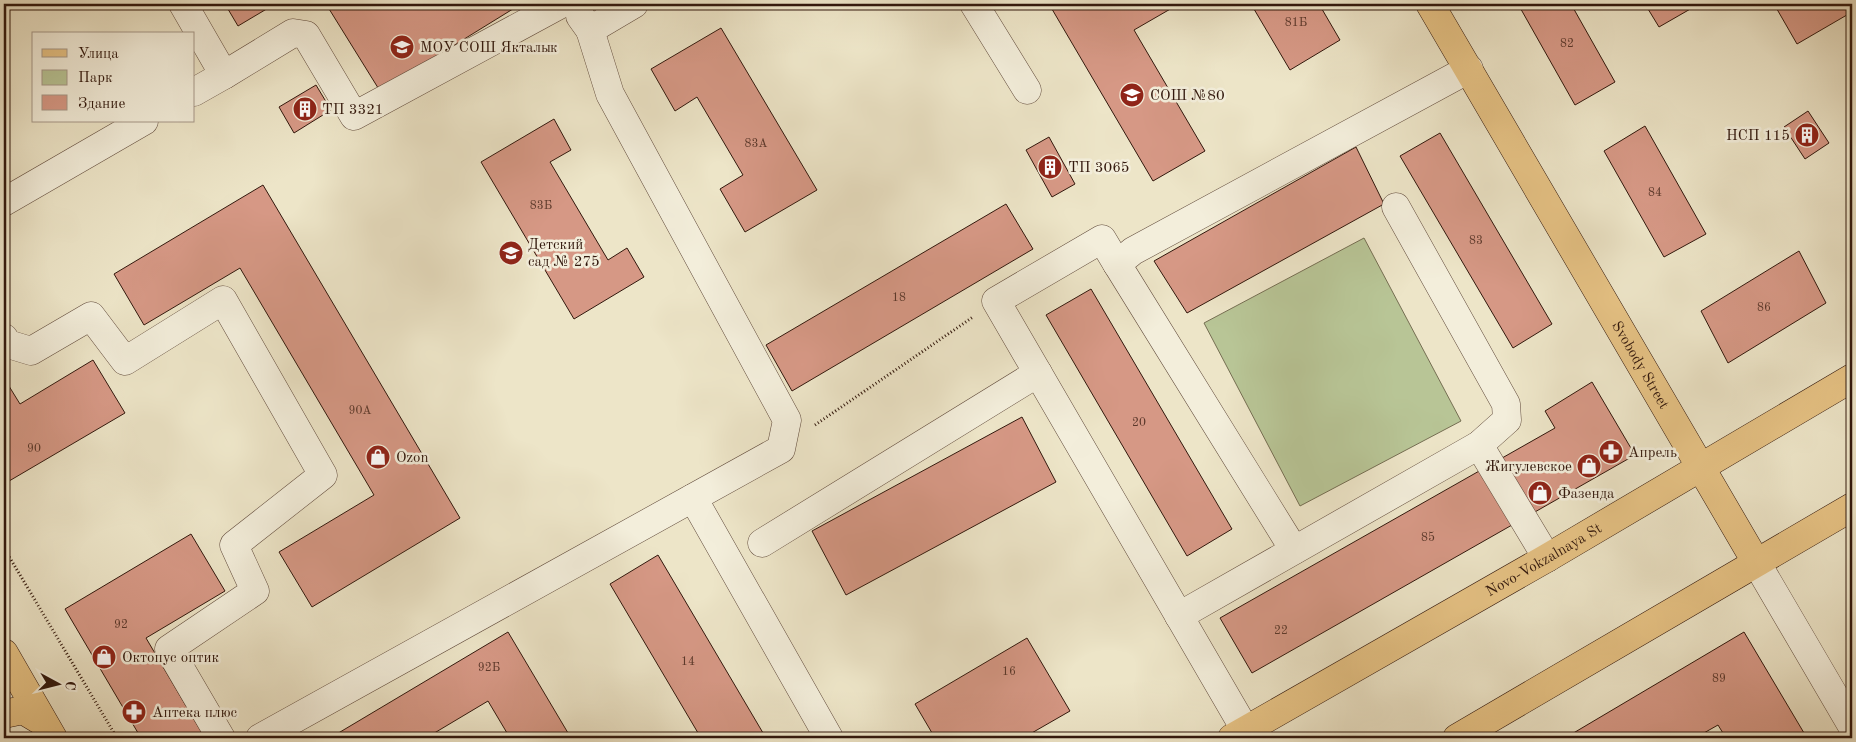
<svg xmlns="http://www.w3.org/2000/svg" width="1856" height="742" font-family="'Old Standard TT',serif">
<style>
.green{fill:#b8c596;stroke:#756e52}
.building{fill:#d69885;stroke:#32180d}
.lines{fill:none;stroke-linecap:round;stroke-linejoin:round}
.minor-casing{stroke:#614b3c;stroke-width:29}
.major-casing{stroke:#32180d;stroke-width:29}
.path{stroke:#32180d;stroke-width:3;stroke-dasharray:1 2.5;stroke-linecap:butt}
.minor{stroke:#f3eedb;stroke-width:28}
.major{stroke:#e6c284;stroke-width:28}
.labels{text-anchor:middle;stroke-width:5;stroke-linejoin:round;paint-order:stroke}
.number-label{font-size:12px;fill:#5b382b}
.poi-label{font-size:15px;fill:#32180d;stroke:#f3eedb;text-anchor:start}
.street-label{font-size:15px;fill:#32180d;stroke:#f3eedb}
</style>
<rect width="100%" height="100%" fill="#ede5c8"/>
<filter id="stains"><feTurbulence type="fractalNoise" baseFrequency=".004" numOctaves="4"/><feColorMatrix values="0 0 0 0 .2 0 0 0 0 .09 0 0 0 0 .02 0 0 0 .5 -.17"/></filter>
<radialGradient id="worn" r=".72"><stop offset=".6" stop-color="#630" stop-opacity="0"/><stop offset="1" stop-color="#630" stop-opacity=".3"/></radialGradient>
<!-- green -->
<polygon class="green" points="1364,238 1461,421 1300,506 1204,323"/>
<!-- building -->
<g class="building">
<polygon points="225,4 275,4 238,26"/>
<polygon points="326,4 521,4 380,91"/>
<polygon points="1049,4 1179,4 1134,30 1205,151 1153,181"/>
<polygon points="1251,4 1319,4 1340,40 1290,70"/>
<polygon points="1518,4 1571,4 1615,82 1575,105"/>
<polygon points="1645,4 1699,4 1659,27"/>
<polygon points="1774,4 1852,4 1852,12 1797,44"/>
<polygon points="721,28 817,190 745,232 720,189 743,175 697,97 675,111 651,69"/>
<polygon points="316,85 331,110 294,133 279,107"/>
<polygon points="1808,111 1829,143 1805,159 1784,127"/>
<polygon points="554,119 571,150 550,162 608,260 627,248 644,277 574,319 481,162"/>
<polygon points="1645,126 1706,234 1664,257 1604,151"/>
<polygon points="1440,133 1552,324 1513,348 1400,156"/>
<polygon points="1049,137 1075,184 1052,197 1026,150"/>
<polygon points="1356,147 1384,204 1187,313 1154,261"/>
<polygon points="263,185 460,518 312,607 279,552 374,495 240,268 144,325 114,274"/>
<polygon points="1006,204 1033,249 792,391 766,345"/>
<polygon points="1799,251 1826,303 1728,363 1701,311"/>
<polygon points="1091,289 1232,529 1187,556 1046,315"/>
<polygon points="93,360 125,413 4,484 4,378 20,404"/>
<polygon points="1592,382 1635,455 1252,673 1220,618 1555,428 1545,411"/>
<polygon points="1022,417 1056,482 846,595 812,531"/>
<polygon points="191,534 225,591 146,638 205,738 141,738 65,609"/>
<polygon points="658,555 766,738 701,738 610,584"/>
<polygon points="508,632 571,738 510,738 488,701 426,738 330,738"/>
<polygon points="1744,632 1807,738 1726,738 1718,725 1695,738 1565,738"/>
<polygon points="1027,638 1070,711 1023,738 935,738 915,704"/>
</g>
<g class="lines">
<defs>
<g id="minor">
<polyline points="183,4 224,75 293,33 306,35 354,116 561,4"/>
<polyline points="974,4 1027,90"/>
<polyline points="580,16 590,30 634,4"/>
<polyline points="194,92 224,75"/>
<polyline points="4,202 144,121"/>
<polyline points="1117,264 1102,239 996,301 1246,731"/>
<polyline points="4,338 8,344 31,351 91,316 125,361 223,300 323,475 234,545 255,591 169,649 221,738"/>
<polyline points="1479,445 1547,558"/>
<polyline points="693,498 829,738"/>
<polyline points="762,543 1038,373"/>
<polyline points="1294,550 1117,264 1133,251 1469,69"/>
<polyline points="1756,562 1852,726"/>
<polyline points="1179,616 1479,445 1507,420 1506,404 1396,207"/>
<polyline points="260,738 781,449 787,420 610,94 590,30"/>
</g>
<g id="major">
<path id="s1" d="M1430 4 1756 562"/>
<polyline points="4,653 53,738"/>
<polyline points="4,714 23,710 43,722"/>
<path id="s2" d="M1232 738 1547 558 1852 378"/>
<polyline points="1457,738 1852,507"/>
</g>
</defs>
<!-- minor casing -->
<use href="#minor" class="minor-casing"/>
<!-- major casing -->
<use href="#major" class="major-casing"/>
<!-- path -->
<g class="path">
<polyline points="815,425 973,317"/>
<polyline points="4,548 117,738"/>
</g>
<!-- minor -->
<use href="#minor" class="minor"/>
<!-- major -->
<use href="#major" class="major"/>
</g>
<!-- icons -->
<defs>
<symbol id="school-disc" viewBox="-11 -11 22 22"><circle r="9.5" fill="#8f2418" stroke="#f3eedb"/><path d="M0-5L7-2L0 1L-7-2ZM-4 1L0 2.5L4 1V4Q0 6-4 4Z" fill="#fff"/></symbol>
<symbol id="building-disc" viewBox="-11 -11 22 22"><circle r="9.5" fill="#8f2418" stroke="#f3eedb"/><path d="M-4-6H4V6H1V3H-1V6H-4ZM-2.5-4.3h1.7v1.8h-1.7ZM.8-4.3h1.7v1.8H.8ZM-2.5-1h1.7V.8h-1.7ZM.8-1h1.7V.8H.8Z" fill="#fff"/></symbol>
<symbol id="pharmacy-disc" viewBox="-11 -11 22 22"><circle r="9.5" fill="#8f2418" stroke="#f3eedb"/><path d="M-2-6h4v4h4v4h-4v4h-4v-4h-4v-4h4Z" fill="#fff"/></symbol>
<symbol id="shop-disc" viewBox="-11 -11 22 22"><circle r="9.5" fill="#8f2418" stroke="#f3eedb"/><path d="M-5-2.5h2.3a2.7 3.5 0 0 1 5.4 0H5L5.5 6h-11ZM-1.5-2.5h3a1.5 2.3 0 0 0-3 0Z" fill="#fff"/></symbol>
</defs>
<g fill-rule="evenodd">
<use href="#school-disc" x="388" y="33" width="28" height="28"/>
<use href="#school-disc" x="1118" y="81" width="28" height="28"/>
<use href="#building-disc" x="291" y="95" width="28" height="28"/>
<use href="#building-disc" x="1793" y="121" width="28" height="28"/>
<use href="#building-disc" x="1036" y="153" width="28" height="28"/>
<use href="#school-disc" x="497" y="239" width="28" height="28"/>
<use href="#pharmacy-disc" x="1597" y="438" width="28" height="28"/>
<use href="#shop-disc" x="364" y="443" width="28" height="28"/>
<use href="#shop-disc" x="1575" y="452" width="28" height="28"/>
<use href="#shop-disc" x="1526" y="479" width="28" height="28"/>
<use href="#shop-disc" x="90" y="643" width="28" height="28"/>
<use href="#pharmacy-disc" x="120" y="698" width="28" height="28"/>
</g>
<g class="labels">
<!-- number labels -->
<g class="number-label">
<text x="1296" y="26">81Б</text>
<text x="1567" y="47">82</text>
<text x="756" y="147">83А</text>
<text x="1655" y="196">84</text>
<text x="541" y="209">83Б</text>
<text x="1476" y="244">83</text>
<text x="899" y="301">18</text>
<text x="1764" y="311">86</text>
<text x="360" y="414">90А</text>
<text x="1139" y="426">20</text>
<text x="34" y="452">90</text>
<text x="1428" y="541">85</text>
<text x="121" y="628">92</text>
<text x="1281" y="634">22</text>
<text x="688" y="665">14</text>
<text x="489" y="671">92Б</text>
<text x="1009" y="675">16</text>
<text x="1719" y="682">89</text>
</g>
<!-- poi labels -->
<g class="poi-label">
<text x="420" y="52">МОУ СОШ Якталык</text>
<text x="1150" y="100">СОШ №80</text>
<text x="322" y="114">ТП 3321</text>
<text x="1790" y="140" text-anchor="end">НСП 115</text>
<text x="1068" y="172">ТП 3065</text>
<text x="528" y="249">Детский<tspan x="528" dy="17">сад № 275</tspan></text>
<text x="1628" y="457">Апрель</text>
<text x="396" y="462">Ozon</text>
<text x="1572" y="471" text-anchor="end">Жигулевское</text>
<text x="1558" y="498">Фазенда</text>
<text x="122" y="662">Октопус оптик</text>
<text x="152" y="717">Аптека плюс</text>
</g>
<!-- street labels -->
<g class="street-label">
<text dy="5" stroke="none"><textPath href="#s1" startOffset="418">Svobody Street</textPath></text>
<text dy="5" stroke="none"><textPath href="#s2" startOffset="359">Novo-Vokzalnaya St</textPath></text>
</g>
</g>
<!-- margin -->
<rect width="1856" height="742" fill="none" stroke="#ede5c8" stroke-width="20"/>
<rect x="5" y="5" width="1846" height="732" fill="none" stroke="#32180d" stroke-width="2.5"/>
<rect x="10" y="10" width="1836" height="722" fill="none" stroke="#32180d"/>
<!-- legend -->
<rect x="32" y="32" width="162" height="90" fill="#f3eedb" stroke="#a69889"/>
<rect x="42" y="49" width="25" height="8" fill="#e6c284" stroke="#a69889"/>
<text x="78" y="58" font-size="15" fill="#32180d">Улица</text>
<rect x="42" y="70" width="25" height="15" fill="#b8c596" stroke="#a69889"/>
<text x="78" y="82" font-size="15" fill="#32180d">Парк</text>
<rect x="42" y="95" width="25" height="15" fill="#d69885" stroke="#a69889"/>
<text x="78" y="108" font-size="15" fill="#32180d">Здание</text>
<!-- north arrow -->
<g transform="translate(58 684) rotate(97)" stroke="#f3eedb" stroke-width="4" paint-order="stroke">
<path d="M0-4L9 19L0 12L-9 19Z" fill="#32180d"/>
<text y="-8" font-size="14" font-weight="bold" text-anchor="middle" fill="#32180d">С</text>
</g>
<rect width="100%" height="100%" filter="url(#stains)"/>
<rect width="100%" height="100%" fill="url(#worn)"/>
</svg>
